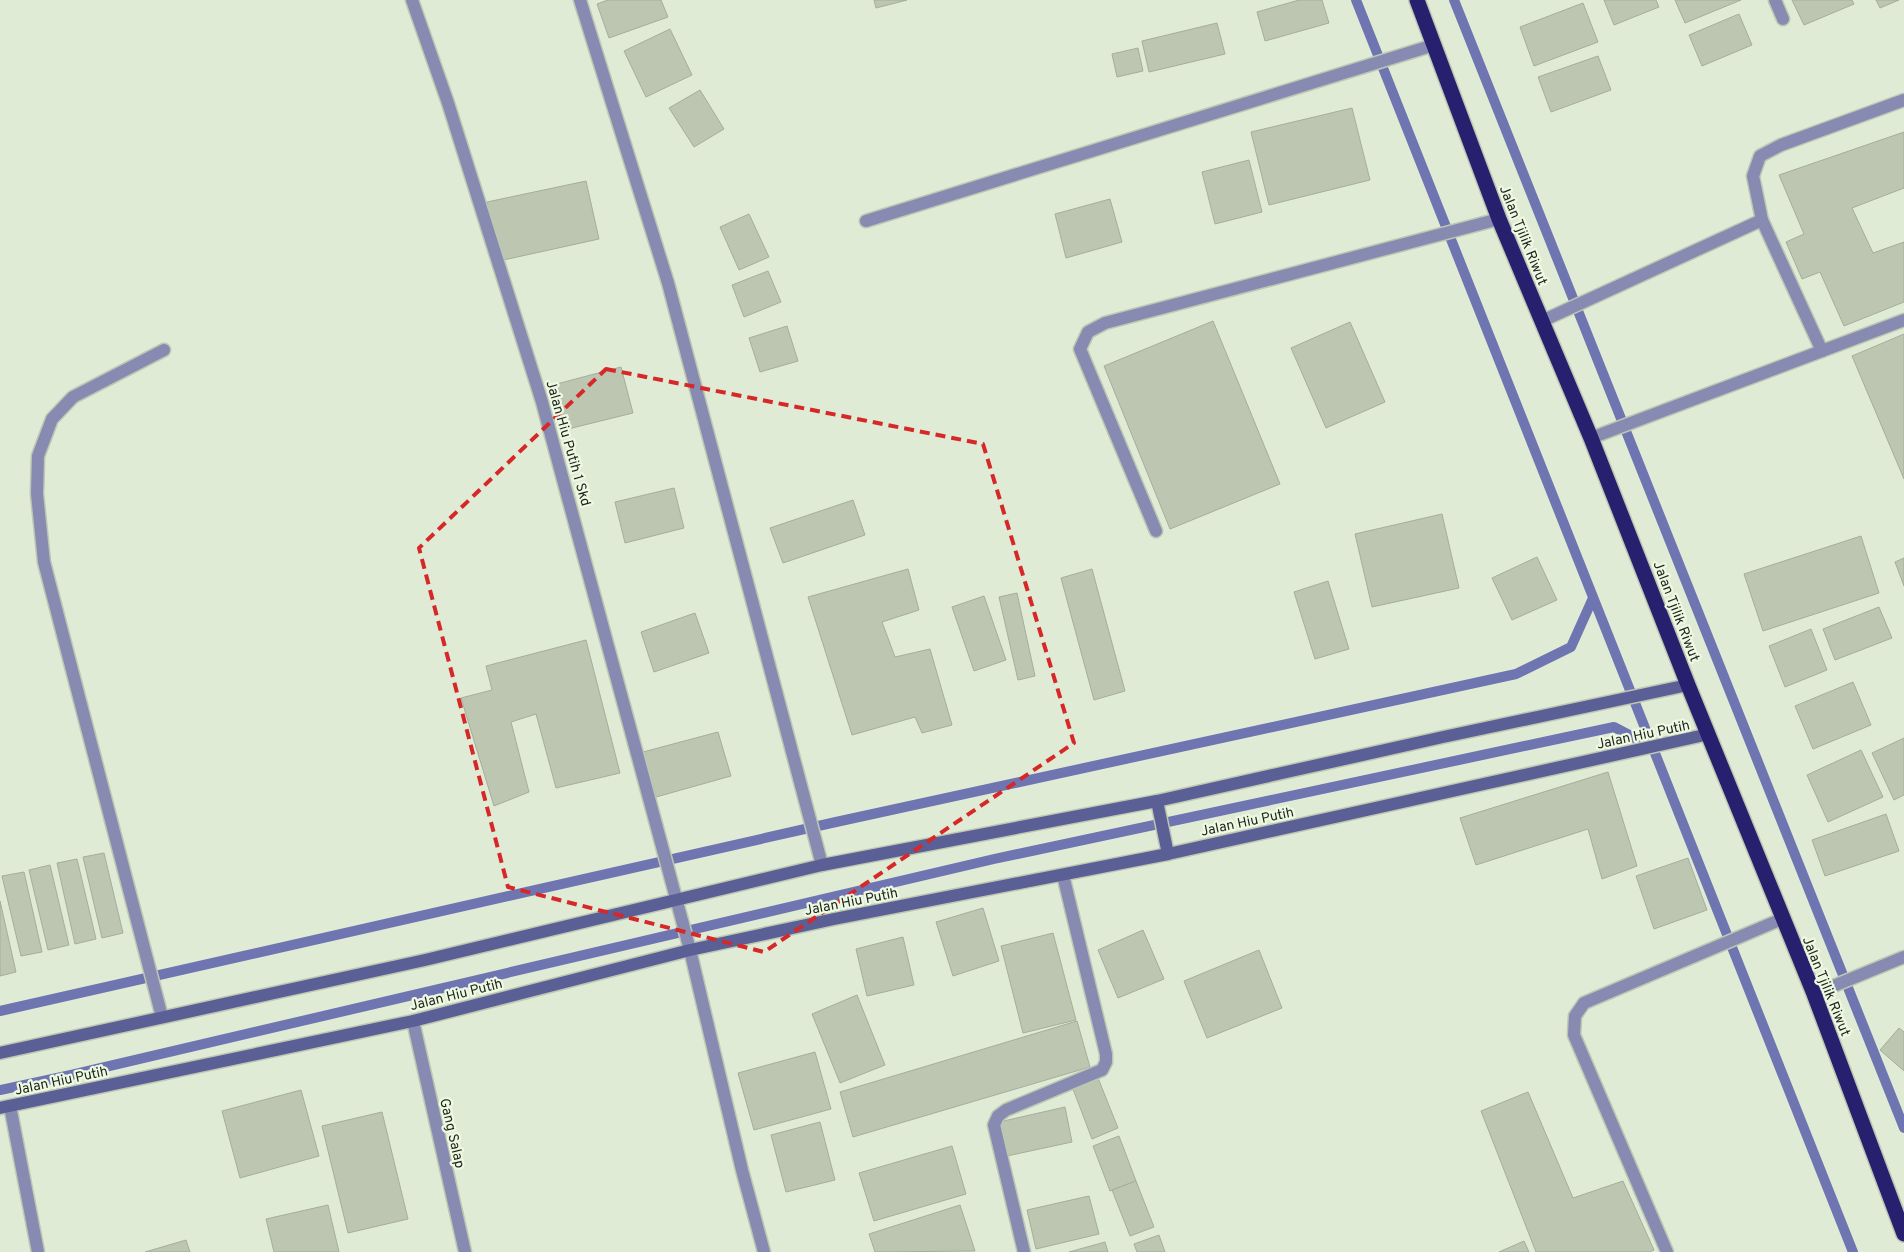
<svg xmlns="http://www.w3.org/2000/svg" width="1904" height="1252" font-family="Overpass,sans-serif">
<style>
.lines{fill:none;stroke-linecap:round;stroke-linejoin:round}
.stream{stroke:#6e75b0;stroke-width:10}
.building{fill:#bcc6b1;stroke:#a4ae9a}
.lane-casing{stroke:#bdc7b3;stroke-width:15}
.street-casing{stroke:#bdc7b3;stroke-width:15}
.secondary-casing{stroke:#bdc7b3;stroke-width:15}
.highway-casing{stroke:#bdc7b3;stroke-width:18}
.lane{stroke:#878bb2;stroke-width:12}
.street{stroke:#878bb2;stroke-width:12}
.secondary{stroke:#5a5f96;stroke-width:12}
.highway{stroke:#26206e;stroke-width:15}
.marked{fill:none;stroke:#d62828;stroke-width:4;stroke-dasharray:10 6;stroke-linejoin:round}
.labels{text-anchor:middle;stroke-width:4.5;stroke-linejoin:round;paint-order:stroke}
.street-label{font-size:14px;fill:#1e221a;stroke:#edf9e3}
</style>
<rect width="100%" height="100%" fill="#e0ebd5"/>
<g class="lines">
<!-- stream -->
<g class="stream">
<polyline points="1356,0 1853,1252"/>
<polyline points="1454,0 1904,1128"/>
<polyline points="0,1011 836,822 1516,674 1571,647 1593,598"/>
<polyline points="0,1090 71,1075 994,859 1614,727 1652,747"/>
</g>
</g>
<!-- building -->
<g class="building">
<polygon points="608,0 661,0 668,17 609,38 597,4"/>
<polygon points="874,0 907,0 876,8"/>
<polygon points="1299,0 1322,0 1329,23 1265,41 1257,12"/>
<polygon points="1604,0 1656,0 1659,7 1614,25"/>
<polygon points="1675,0 1741,0 1685,23"/>
<polygon points="1792,0 1852,0 1854,4 1804,25"/>
<polygon points="1876,0 1899,0 1880,8"/>
<polygon points="1583,3 1598,42 1534,66 1520,27"/>
<polygon points="1739,14 1752,45 1702,66 1689,35"/>
<polygon points="1217,23 1225,54 1149,72 1142,41"/>
<polygon points="670,29 692,75 646,97 624,51"/>
<polygon points="1138,48 1143,71 1117,77 1112,54"/>
<polygon points="1598,56 1611,90 1551,112 1538,77"/>
<polygon points="700,90 724,129 694,147 669,108"/>
<polygon points="1352,108 1370,180 1269,205 1251,132"/>
<polygon points="1904,132 1904,188 1852,208 1873,253 1904,242 1904,302 1844,326 1820,272 1802,279 1786,242 1804,234 1779,175"/>
<polygon points="1249,160 1262,212 1215,224 1202,172"/>
<polygon points="586,181 599,239 499,261 487,202"/>
<polygon points="1110,199 1122,242 1066,258 1055,214"/>
<polygon points="749,214 769,257 739,270 720,227"/>
<polygon points="768,271 781,302 744,317 732,285"/>
<polygon points="1213,321 1280,484 1170,529 1104,366"/>
<polygon points="1350,322 1385,402 1326,428 1291,348"/>
<polygon points="787,326 798,361 760,372 749,338"/>
<polygon points="1904,334 1904,479 1852,356"/>
<polygon points="621,367 633,413 560,431 549,386"/>
<polygon points="674,488 684,528 625,543 615,502"/>
<polygon points="853,500 865,535 783,563 770,528"/>
<polygon points="1442,514 1459,588 1372,607 1355,534"/>
<polygon points="1861,536 1879,593 1763,631 1744,574"/>
<polygon points="1537,557 1557,600 1512,620 1492,578"/>
<polygon points="1904,558 1904,586 1895,562"/>
<polygon points="908,569 919,610 882,622 895,657 930,649 952,725 922,733 915,717 852,735 808,597"/>
<polygon points="1092,569 1125,691 1094,700 1061,578"/>
<polygon points="1328,581 1349,649 1315,659 1294,592"/>
<polygon points="1017,593 1035,676 1018,680 999,597"/>
<polygon points="984,596 1006,660 974,671 952,607"/>
<polygon points="1879,607 1892,638 1835,660 1823,629"/>
<polygon points="695,613 709,653 654,672 641,632"/>
<polygon points="1811,629 1827,670 1785,687 1769,646"/>
<polygon points="586,640 620,773 556,788 536,714 511,722 529,792 494,806 461,698 492,690 486,666"/>
<polygon points="1853,682 1871,725 1813,749 1795,706"/>
<polygon points="718,732 731,776 656,797 643,752"/>
<polygon points="1904,738 1904,795 1894,800 1872,753"/>
<polygon points="1861,750 1883,797 1828,822 1807,775"/>
<polygon points="1608,772 1637,866 1602,879 1588,829 1476,865 1460,818"/>
<polygon points="1886,814 1899,851 1825,876 1812,840"/>
<polygon points="104,853 123,933 102,938 83,857"/>
<polygon points="1688,858 1707,910 1654,929 1636,876"/>
<polygon points="77,859 96,939 75,944 57,863"/>
<polygon points="50,865 69,945 48,950 29,870"/>
<polygon points="24,872 42,952 21,956 2,876"/>
<polygon points="0,901 16,972 0,976"/>
<polygon points="983,908 999,961 953,976 936,922"/>
<polygon points="1143,930 1164,979 1118,998 1098,950"/>
<polygon points="1053,933 1076,1020 1023,1033 1001,946"/>
<polygon points="903,937 914,985 867,996 856,949"/>
<polygon points="1259,950 1282,1008 1207,1038 1184,981"/>
<polygon points="857,995 885,1065 840,1083 812,1014"/>
<polygon points="1077,1021 1090,1067 853,1137 840,1092"/>
<polygon points="1899,1028 1904,1032 1904,1071 1880,1050"/>
<polygon points="815,1052 831,1109 754,1130 738,1073"/>
<polygon points="1098,1078 1118,1128 1092,1139 1073,1089"/>
<polygon points="301,1090 319,1156 240,1178 222,1111"/>
<polygon points="1528,1092 1573,1198 1623,1181 1654,1250 1650,1252 1536,1252 1481,1111"/>
<polygon points="1065,1107 1072,1142 1007,1156 999,1122"/>
<polygon points="382,1112 408,1219 348,1233 322,1126"/>
<polygon points="820,1122 835,1180 786,1192 771,1135"/>
<polygon points="1119,1136 1136,1181 1110,1191 1093,1146"/>
<polygon points="952,1146 966,1194 874,1221 859,1173"/>
<polygon points="1136,1181 1154,1227 1130,1236 1112,1190"/>
<polygon points="1089,1196 1099,1234 1036,1249 1027,1210"/>
<polygon points="328,1205 339,1252 274,1252 266,1219"/>
<polygon points="960,1205 975,1251 875,1252 869,1234"/>
<polygon points="1159,1235 1165,1252 1137,1252 1134,1244"/>
<polygon points="186,1240 190,1252 145,1252"/>
<polygon points="1524,1241 1529,1252 1499,1252"/>
<polygon points="1105,1242 1108,1252 1069,1252"/>
</g>
<g class="lines">
<defs>
<g id="lane">
<polyline points="1762,220 1822,351"/>
<polyline points="1542,321 1762,220 1753,176 1760,156 1781,145 1904,100"/>
<polyline points="1591,438 1904,320"/>
<polyline points="1156,531 1080,349 1088,332 1105,323 1499,219"/>
<polyline points="1667,1252 1574,1035 1575,1016 1584,1003 1782,919"/>
</g>
<g id="street">
<polyline points="412,0 448,103 542,402 690,950 742,1170 764,1252"/>
<polyline points="580,0 668,283 822,865"/>
<polyline points="1775,0 1783,19"/>
<polyline points="866,221 1434,45"/>
<polyline points="1814,994 1904,957"/>
<polyline points="162,1017 44,562 37,494 38,456 52,419 73,397 164,350"/>
<polyline points="413,1021 465,1252"/>
<polyline points="10,1106 38,1252"/>
<polyline points="1024,1252 994,1125 998,1116 1006,1110 1102,1070 1106,1062 1106,1054 1063,875"/>
</g>
<g id="secondary">
<polyline points="1157,801 1168,854"/>
<polyline points="0,1053 425,960 822,865 1157,801 1443,737 1688,685"/>
<polyline points="0,1108 413,1021 690,950 834,919 1168,854 1709,734"/>
</g>
<polyline id="highway" points="1417,0 1499,219 1591,438 1688,685 1814,994 1904,1234"/>
</defs>
<!-- lane casing -->
<use href="#lane" class="lane-casing"/>
<!-- street casing -->
<use href="#street" class="street-casing"/>
<!-- secondary casing -->
<use href="#secondary" class="secondary-casing"/>
<!-- highway casing -->
<use href="#highway" class="highway-casing"/>
<!-- lane -->
<use href="#lane" class="lane"/>
<!-- street -->
<use href="#street" class="street"/>
<!-- secondary -->
<use href="#secondary" class="secondary"/>
<!-- highway -->
<use href="#highway" class="highway"/>
</g>
<!-- marked area -->
<path class="marked" d="M606 369 983 444 1074 743 764 952 508 887 419 548Z"/>
<g class="labels">
<!-- street labels -->
<g class="street-label">
<text transform="translate(1524 235) rotate(68)" y="5">Jalan Tjilik Riwut</text>
<text transform="translate(569 443) rotate(74)" y="5">Jalan Hiu Putih 1 Skd</text>
<text transform="translate(1677 611) rotate(69)" y="5">Jalan Tjilik Riwut</text>
<text transform="translate(1643 734) rotate(-12)" y="5">Jalan Hiu Putih</text>
<text transform="translate(1247 821) rotate(-12)" y="5">Jalan Hiu Putih</text>
<text transform="translate(851 901) rotate(-11)" y="5">Jalan Hiu Putih</text>
<text transform="translate(1827 986) rotate(68)" y="5">Jalan Tjilik Riwut</text>
<text transform="translate(456 994) rotate(-14)" y="5">Jalan Hiu Putih</text>
<text transform="translate(61 1080) rotate(-12)" y="5">Jalan Hiu Putih</text>
<text transform="translate(453 1133) rotate(77)" y="5">Gang Salap</text>
</g>
</g>
</svg>
